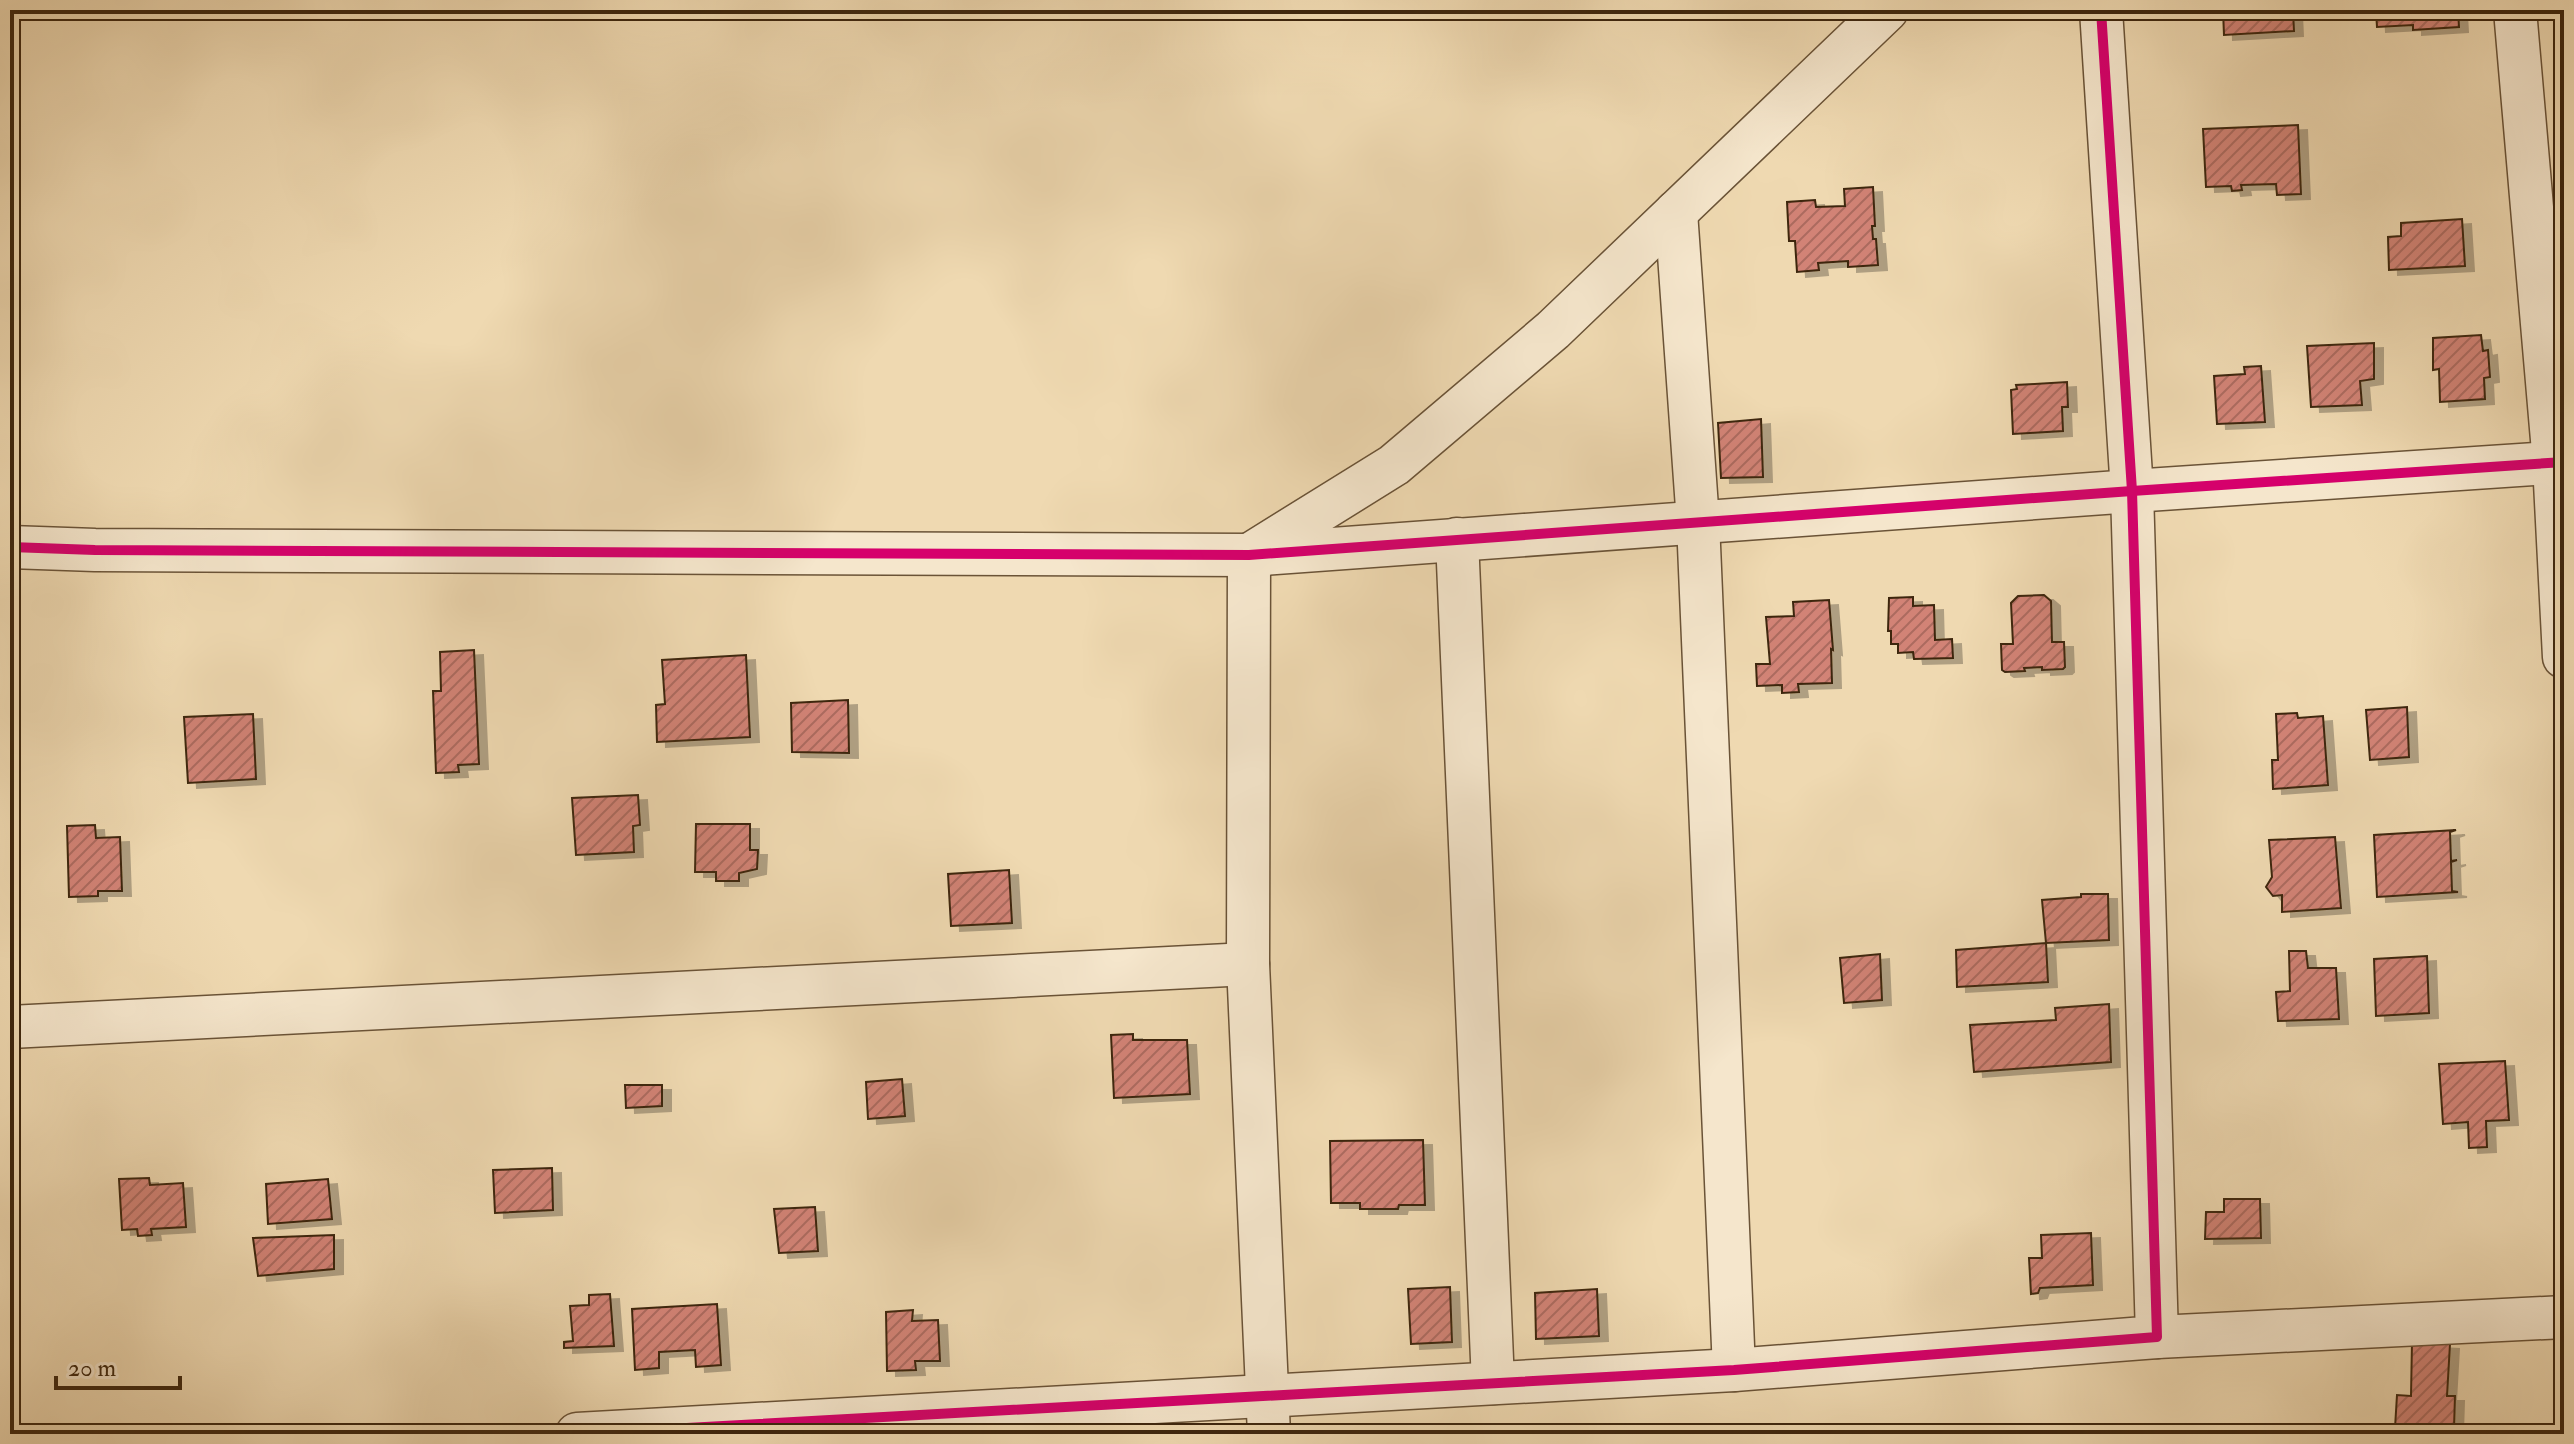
<svg xmlns="http://www.w3.org/2000/svg" width="2574" height="1444" font-family="'IM FELL Double Pica',serif">
<style>
.building{fill:url(#building-hatch);stroke:#3d260e;stroke-width:2;filter:url(#shadow)}
.lines{fill:none;stroke-linecap:round;stroke-linejoin:round}
.street-casing{stroke:#6a5337;stroke-width:45}
.street{stroke:#f5e6cc;stroke-width:42}
.cycleway-casing{stroke:#f5e6cc;stroke-width:15}
.cycleway{stroke:#d6006c;stroke-width:10}
</style>
<defs>
<pattern id="building-hatch" width="6" height="6" patternUnits="userSpaceOnUse" patternTransform="scale(2)"><rect width="6" height="6" fill="#d28376"/><path d="M-1 1l2-2M0 6l6-6M5 7l2-2" fill="none" stroke="#ac6b5f"/></pattern>
<filter id="shadow"><feDropShadow dx="9" dy="5" stdDeviation="0" flood-color="#0004"/></filter>
</defs>
<rect width="100%" height="100%" fill="#efd9b1"/>
<filter id="stains"><feTurbulence type="fractalNoise" baseFrequency=".0025" numOctaves="4"/><feColorMatrix values="0 0 0 0 .2 0 0 0 0 .09 0 0 0 0 .02 0 0 0 .5 -.17"/></filter>
<radialGradient id="worn" r=".72"><stop offset=".6" stop-color="#630" stop-opacity="0"/><stop offset="1" stop-color="#630" stop-opacity=".3"/></radialGradient>
<!-- building -->
<g class="building">
<polygon points="2223,10 2293,10 2294,31 2224,35"/>
<polygon points="2376,10 2458,10 2459,27 2413,30 2413,25 2377,27"/>
<polygon points="2298,125 2301,194 2277,195 2276,184 2241,185 2242,190 2232,191 2231,186 2206,187 2203,129"/>
<polygon points="1873,187 1875,226 1872,226 1873,239 1876,239 1878,265 1848,267 1848,261 1818,263 1819,270 1797,272 1795,241 1789,241 1787,202 1815,200 1816,207 1845,206 1844,189"/>
<polygon points="2462,219 2465,266 2389,270 2388,237 2401,236 2401,223"/>
<polygon points="2481,335 2483,351 2488,350 2490,377 2484,378 2485,399 2440,402 2439,369 2433,370 2433,338"/>
<polygon points="2374,343 2374,379 2360,381 2362,405 2311,407 2307,346"/>
<polygon points="2261,366 2265,422 2217,424 2214,376 2245,374 2244,367"/>
<polygon points="2067,382 2068,407 2062,407 2063,431 2013,434 2011,390 2017,389 2016,385"/>
<polygon points="1761,419 1763,477 1721,478 1718,423"/>
<polygon points="2044,595 2051,601 2052,642 2064,642 2065,667 2063,669 2042,670 2042,667 2024,668 2025,671 2005,672 2002,670 2001,644 2013,644 2011,603 2018,596"/>
<polygon points="1913,597 1913,606 1934,605 1935,640 1952,639 1953,658 1914,659 1913,652 1898,653 1898,644 1891,644 1891,631 1888,631 1889,598"/>
<polygon points="1829,600 1833,650 1831,649 1832,683 1798,684 1799,692 1782,693 1782,685 1757,686 1756,664 1770,664 1766,617 1794,616 1793,602"/>
<polygon points="474,650 479,764 458,765 459,772 436,773 433,691 441,691 440,652"/>
<polygon points="746,655 750,737 657,742 656,705 665,704 662,660"/>
<polygon points="848,700 849,753 792,752 791,703"/>
<polygon points="2407,707 2409,757 2370,760 2366,710"/>
<polygon points="2297,713 2298,718 2323,716 2328,785 2273,789 2272,760 2278,760 2276,714"/>
<polygon points="253,714 256,779 188,783 184,717"/>
<polygon points="638,795 640,825 633,826 634,852 576,855 572,798"/>
<polygon points="696,824 750,824 750,850 758,850 757,869 739,873 739,881 716,881 716,872 695,872"/>
<polygon points="95,825 96,838 120,837 122,891 98,891 98,896 69,897 67,826"/>
<polygon points="2456,830 2450,832 2451,861 2457,860 2451,862 2452,891 2458,892 2377,897 2374,835"/>
<polygon points="2335,837 2341,908 2282,912 2282,895 2273,896 2266,887 2272,877 2269,840"/>
<polygon points="1009,870 1012,923 951,926 948,874"/>
<polygon points="2081,894 2108,894 2109,940 2046,943 2042,900 2081,897"/>
<polygon points="2046,943 2048,982 1957,987 1956,950"/>
<polygon points="2289,951 2306,951 2308,968 2336,968 2339,1019 2278,1021 2276,992 2290,991"/>
<polygon points="1880,954 1882,1000 1844,1003 1840,958"/>
<polygon points="2427,956 2429,1013 2376,1016 2374,959"/>
<polygon points="2109,1004 2111,1062 1974,1072 1970,1025 2056,1020 2055,1008"/>
<polygon points="1133,1034 1133,1040 1187,1040 1190,1094 1114,1098 1111,1035"/>
<polygon points="2505,1061 2509,1120 2486,1121 2487,1147 2469,1148 2468,1122 2443,1124 2439,1064"/>
<polygon points="902,1079 905,1116 868,1119 866,1082"/>
<polygon points="625,1085 662,1085 662,1106 626,1108"/>
<polygon points="1423,1140 1425,1205 1399,1205 1398,1209 1360,1209 1360,1203 1331,1203 1330,1141"/>
<polygon points="552,1168 553,1210 495,1213 493,1170"/>
<polygon points="149,1178 150,1185 183,1183 186,1227 151,1229 152,1235 138,1236 137,1229 122,1230 119,1179"/>
<polygon points="328,1179 332,1219 268,1224 266,1184"/>
<polygon points="2224,1199 2260,1199 2261,1238 2205,1239 2206,1212 2224,1212"/>
<polygon points="815,1207 818,1251 779,1253 774,1209"/>
<polygon points="2091,1233 2093,1285 2040,1288 2038,1293 2031,1294 2029,1258 2042,1258 2041,1235"/>
<polygon points="334,1235 334,1269 258,1276 253,1238"/>
<polygon points="1450,1287 1452,1342 1411,1344 1408,1289"/>
<polygon points="1597,1289 1599,1336 1536,1339 1535,1293"/>
<polygon points="610,1294 614,1346 564,1348 564,1342 573,1341 570,1306 589,1305 589,1295"/>
<polygon points="717,1304 721,1365 696,1367 695,1350 659,1352 659,1368 635,1370 632,1309"/>
<polygon points="913,1310 912,1321 938,1320 940,1361 915,1361 916,1370 887,1371 886,1312"/>
<polygon points="2412,1342 2450,1344 2447,1396 2455,1396 2454,1428 2395,1428 2397,1395 2411,1396"/>
<polygon points="1727,1428 1727,1434 1705,1434 1705,1429"/>
</g>
<g class="lines">
<defs>
<g id="street">
<polyline points="2515,10 2554,463 2564,657"/>
<polyline points="1676,212 1698,522 1734,1370"/>
<polyline points="1457,539 1493,1383"/>
<polyline points="10,547 95,550 1249,555 2132,491 2564,462"/>
<polyline points="10,1027 1248,964"/>
<polyline points="2157,1337 2564,1317"/>
<polyline points="577,1434 1734,1370 2157,1337 2132,491 2101,10"/>
<polyline points="1269,1434 1248,964 1249,555 1394,465 1553,330 1887,10"/>
</g>
</defs>
<!-- street casing -->
<use href="#street" class="street-casing"/>
<!-- street -->
<use href="#street" class="street"/>
<defs>
<g id="cycleway">
<polyline points="10,547 95,550 1249,555 2132,491 2564,462"/>
<polyline points="577,1434 1734,1370 2157,1337 2132,491 2101,10"/>
</g>
</defs>
<!-- cycleway casing -->
<use href="#cycleway" class="cycleway-casing"/>
<!-- cycleway -->
<use href="#cycleway" class="cycleway"/>
</g>
<!-- margin -->
<rect width="2574" height="1444" fill="none" stroke="#efd9b1" stroke-width="40"/>
<rect x="12" y="12" width="2550" height="1420" fill="none" stroke="#3d260e" stroke-width="4"/>
<rect x="20" y="20" width="2534" height="1404" fill="none" stroke="#3d260e" stroke-width="2"/>
<!-- scale -->
<path d="M56 1376v12h124v-12" fill="none" stroke="#3d260e" stroke-width="4"/>
<text x="68" y="1376" font-size="24" fill="#3d260e" stroke="#f5e6cc" stroke-width="6" paint-order="stroke">20 m</text>
<rect width="100%" height="100%" filter="url(#stains)"/>
<rect width="100%" height="100%" fill="url(#worn)"/>
</svg>
